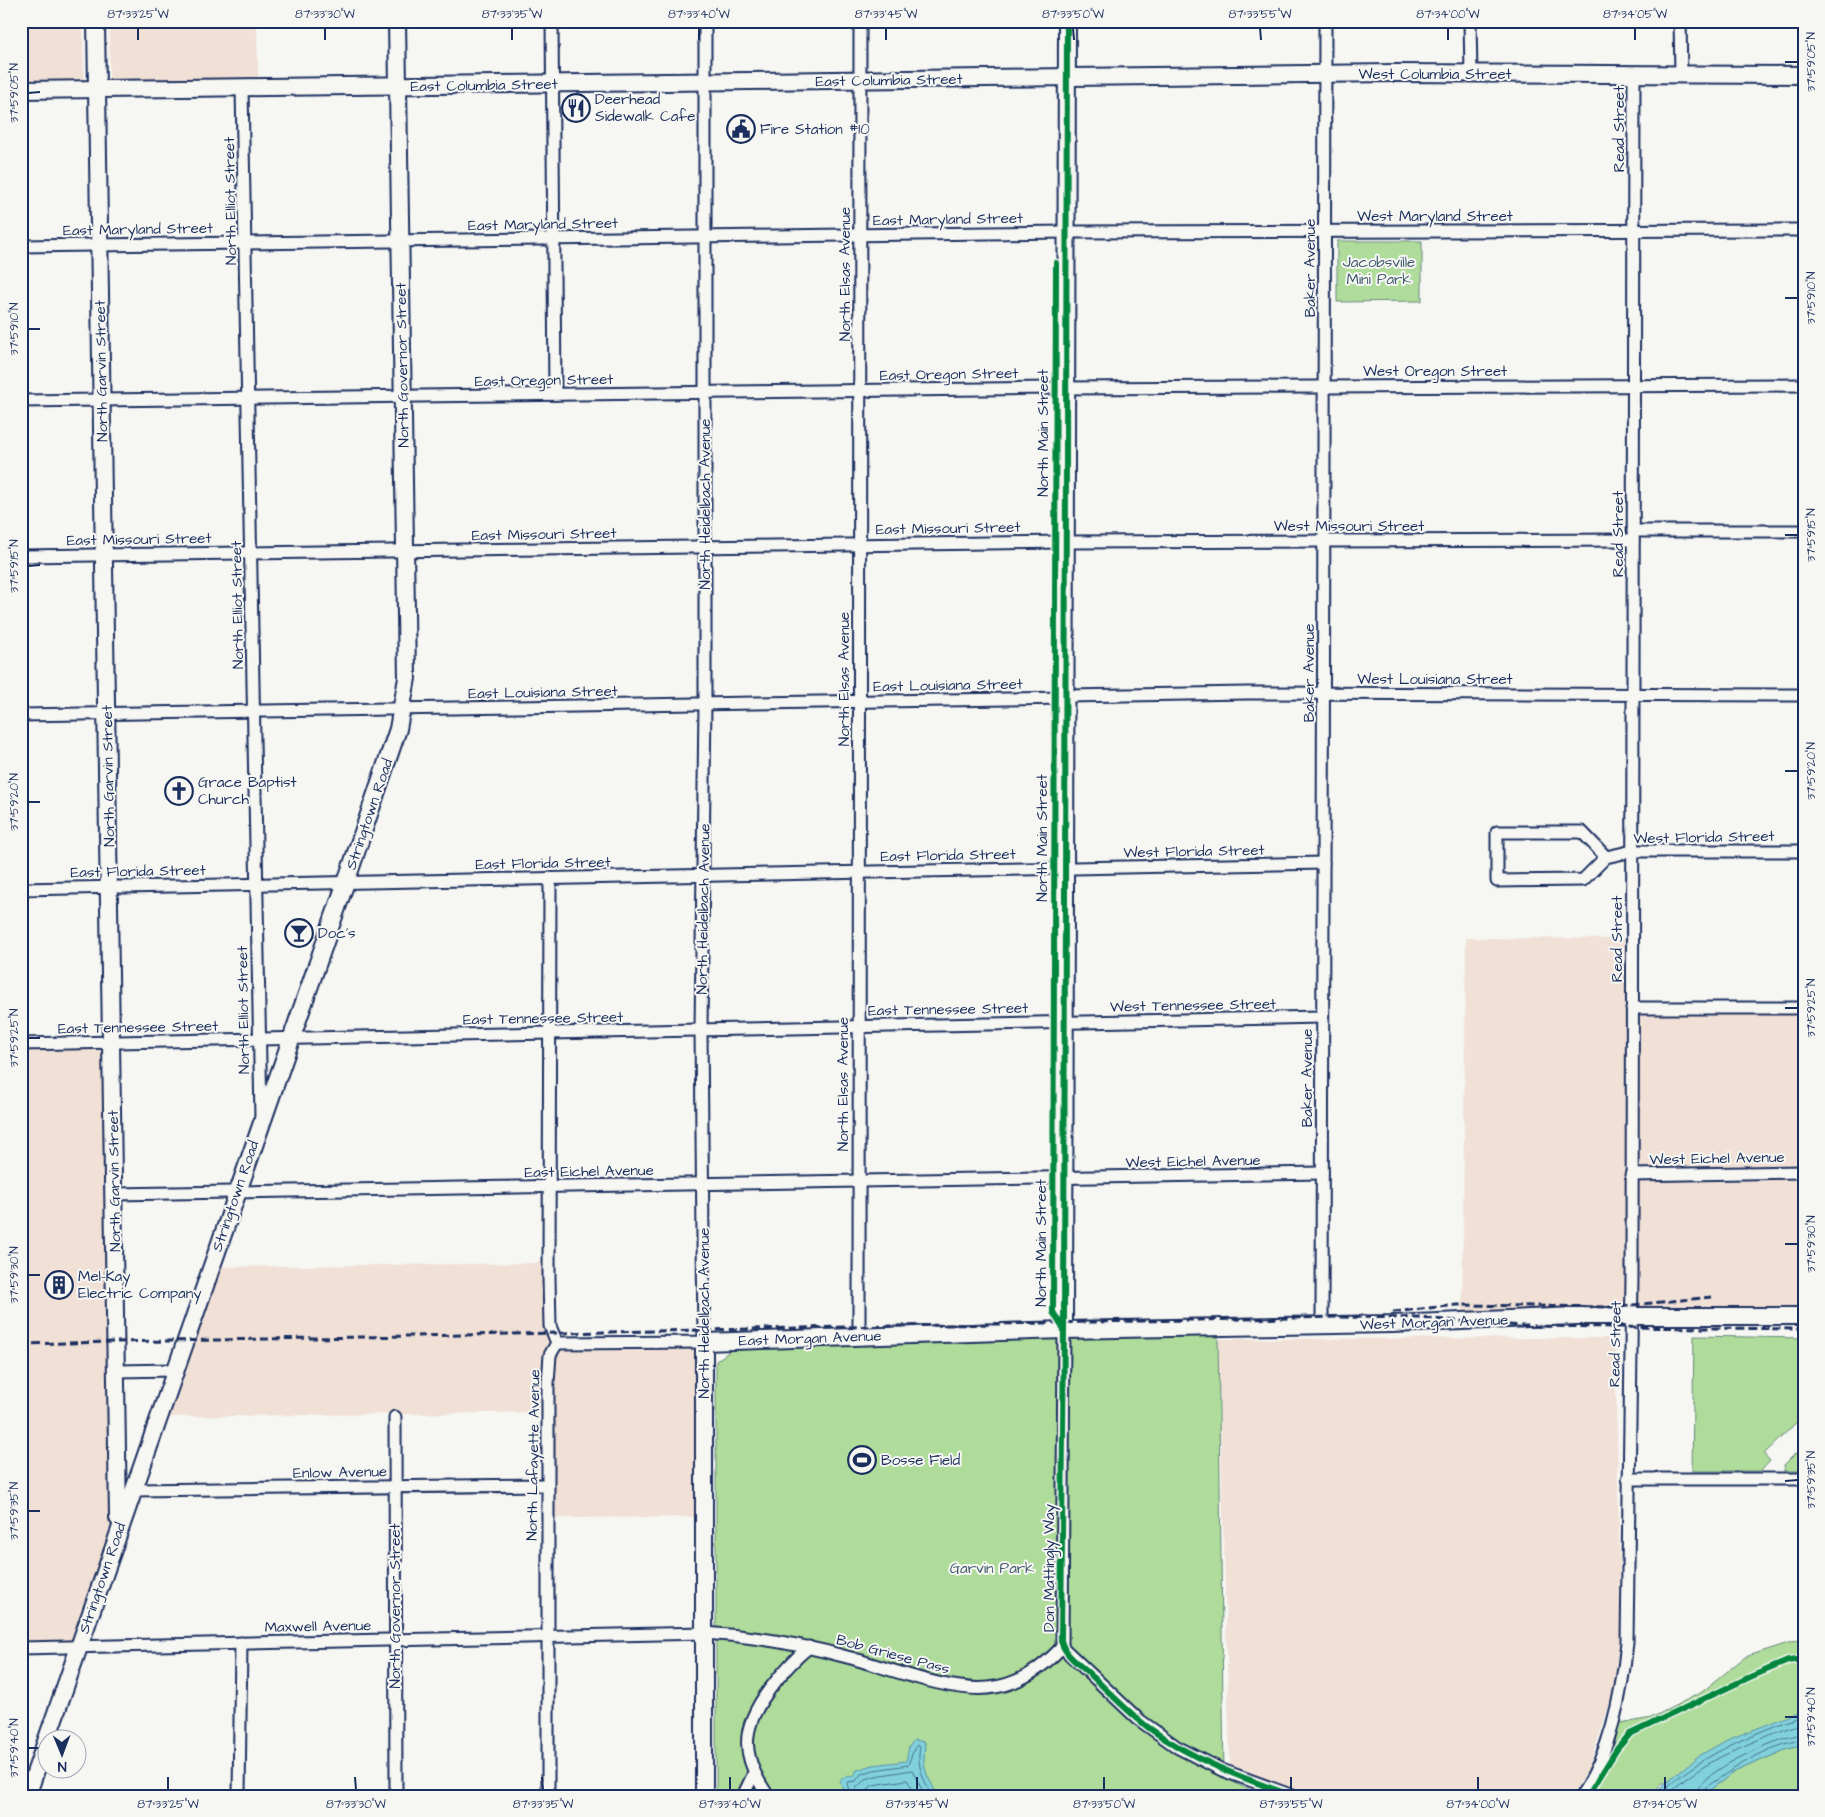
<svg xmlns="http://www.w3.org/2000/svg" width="1825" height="1817" font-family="'Architects Daughter',sans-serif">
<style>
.built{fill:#f0e0d6}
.green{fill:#afdc9a;stroke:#65867c}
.water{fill:#81d1db;stroke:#5890a9}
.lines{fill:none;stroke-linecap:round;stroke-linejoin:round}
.shore{stroke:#447090;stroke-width:1}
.street-casing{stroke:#1b2f5e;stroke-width:15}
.secondary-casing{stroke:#1b2f5e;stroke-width:20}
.street{stroke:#f6f6f2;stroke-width:11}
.secondary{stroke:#f6f6f2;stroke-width:16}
.rail{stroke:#1b2f5e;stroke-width:3;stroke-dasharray:8 4;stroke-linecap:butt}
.cycleway-casing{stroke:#f6f6f2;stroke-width:9}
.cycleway{stroke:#00873e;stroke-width:6}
.ticks{fill:none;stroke:#1b2f5e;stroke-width:2}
.labels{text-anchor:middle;stroke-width:4;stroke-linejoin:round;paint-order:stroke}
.street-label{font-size:15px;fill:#1b2f5e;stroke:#f6f6f2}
.poi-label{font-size:15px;fill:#1b2f5e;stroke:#f6f6f2;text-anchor:start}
.park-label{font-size:15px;fill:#405a6d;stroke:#f6f6f2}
.neatline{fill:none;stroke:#1b2f5e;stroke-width:2}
.ticks-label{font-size:12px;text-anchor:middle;fill:#1b2f5e}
</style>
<rect width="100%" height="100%" fill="#f6f6f2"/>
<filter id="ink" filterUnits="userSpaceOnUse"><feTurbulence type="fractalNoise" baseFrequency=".02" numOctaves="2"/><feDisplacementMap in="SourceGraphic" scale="10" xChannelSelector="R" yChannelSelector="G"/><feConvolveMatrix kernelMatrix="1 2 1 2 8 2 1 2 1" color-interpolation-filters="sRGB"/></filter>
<g filter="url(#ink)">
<!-- built -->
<g class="built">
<polygon points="21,21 83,21 84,81 21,82"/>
<polygon points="110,21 257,21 258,80 109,82"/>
<polygon points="1466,938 1632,939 1631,1007 1804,1009 1804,1316 1462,1322"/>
<polygon points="112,1042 126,1342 118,1530 78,1646 21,1647 21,1044"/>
<polygon points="549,1263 557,1343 704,1342 705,1517 547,1518 547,1412 158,1417 211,1267"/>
<polygon points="1615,1338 1621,1644 1615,1688 1588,1769 1571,1796 1315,1796 1230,1765 1218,1339"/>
</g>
<!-- green -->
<g class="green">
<polygon points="1337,241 1422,241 1422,301 1337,302"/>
<polygon points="1218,1336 1224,1778 1263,1796 716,1796 716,1361 738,1345"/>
<polygon points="1694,1336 1804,1338 1804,1415 1764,1454 1770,1461 1761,1471 1692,1471"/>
<polygon points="1797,1452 1800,1452 1801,1461 1804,1461 1804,1471 1785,1471 1784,1465"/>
<polygon points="1804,1638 1804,1710 1661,1784 1650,1796 1589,1796 1612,1760 1613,1748 1620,1724 1651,1718 1702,1692 1745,1657"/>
<polygon points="1804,1745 1804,1796 1702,1796 1734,1772 1785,1750"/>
</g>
<!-- water -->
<g class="water">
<polygon points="1804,1710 1804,1745 1785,1750 1734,1772 1702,1796 1650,1796 1697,1757 1727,1740"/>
<polygon points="914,1740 925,1742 924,1763 927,1775 938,1796 846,1796 840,1782 843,1777 854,1776 857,1770 873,1765 906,1761 909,1747"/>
</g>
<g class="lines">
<!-- shore -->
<g class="shore">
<path d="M850 1796 847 1782 856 1781 861 1774 874 1770 908 1765 914 1749 917 1745 920 1748C916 1766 924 1780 932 1796"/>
<polyline points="856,1796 856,1788 866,1779 876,1776 912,1770 925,1796"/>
<polyline points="864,1796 872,1785 907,1780 917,1796"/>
<path d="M1657 1796C1698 1756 1751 1734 1804 1715"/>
<path d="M1666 1796C1704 1758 1755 1741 1804 1722"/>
<path d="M1694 1796C1695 1773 1782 1735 1804 1734"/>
<path d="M1700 1796 1702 1790C1731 1770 1768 1744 1804 1740"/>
</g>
<defs>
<g id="street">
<polyline points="552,21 555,394"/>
<polyline points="1470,21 1471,74"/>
<polyline points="1680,21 1681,73"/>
<polyline points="242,88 261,1118"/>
<polyline points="21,246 1066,232 1804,230"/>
<polyline points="21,401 1055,388 1804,385"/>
<polyline points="1633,531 1804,531"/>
<polyline points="21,556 1066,542 1633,540"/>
<polyline points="1066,696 1248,693 1804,695"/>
<polyline points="21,715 1065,698"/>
<polyline points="1606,857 1582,832 1497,832 1497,881 1583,880 1606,857 1633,851 1804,851"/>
<polyline points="550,878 549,1278 550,1326 557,1343"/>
<polyline points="21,889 1323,863"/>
<polyline points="1632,1008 1804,1008"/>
<polyline points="21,1044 1322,1017"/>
<polyline points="1631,1175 1804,1172"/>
<polyline points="114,1194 1322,1173"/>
<polyline points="1322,1325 1325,21"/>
<polyline points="1064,1330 1062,1647 1138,1719 1177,1747 1222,1770 1293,1796"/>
<polyline points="859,1336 860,21"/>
<polyline points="557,1343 704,1342 701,1030 705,704 705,21"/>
<polyline points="117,1371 174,1370"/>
<polyline points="395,1417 396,1796"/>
<polyline points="1628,1479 1804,1479"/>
<polyline points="133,1490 547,1485"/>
<path d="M21 1648 705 1633C754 1636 800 1644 847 1657 886 1667 948 1692 988 1688 1019 1685 1041 1669 1062 1647"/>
<polyline points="239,1796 241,1643"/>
<polyline points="548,1796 548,1383 550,1355 557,1343"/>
<polyline points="743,1796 754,1773"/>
<path d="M768 1796C741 1756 740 1729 769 1690 781 1674 794 1659 809 1647"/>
<path d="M1581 1796C1611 1752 1622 1694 1627 1642L1632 1276 1634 74"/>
</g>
<g id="secondary">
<polyline points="96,21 118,1518"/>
<polyline points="21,90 1395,73 1804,75"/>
<polyline points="1064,1330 1067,21"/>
<polyline points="27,1796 346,882 398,729 407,678 397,21"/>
<polyline points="704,1796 704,1342 1064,1330 1392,1324 1576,1316 1804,1316"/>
</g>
</defs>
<!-- street casing -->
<use href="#street" class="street-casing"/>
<!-- secondary casing -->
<use href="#secondary" class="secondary-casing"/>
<!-- street -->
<use href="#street" class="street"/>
<!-- secondary -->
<use href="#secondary" class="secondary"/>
<!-- rail -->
<g class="rail">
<polyline points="1393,1312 1457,1305 1612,1307 1712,1297"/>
<polyline points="21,1344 1337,1317 1419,1318 1523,1326 1804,1329"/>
</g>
<defs>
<g id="cycleway">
<path d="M1067 21 1064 1330 1061 1640C1064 1656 1082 1666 1093 1677 1111 1694 1129 1713 1149 1728 1193 1760 1242 1778 1293 1796"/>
<polyline points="1056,263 1053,1312 1064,1330"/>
<polyline points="1588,1796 1617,1749 1630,1734 1750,1677 1788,1661 1804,1659"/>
</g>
</defs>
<!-- cycleway casing -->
<use href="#cycleway" class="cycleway-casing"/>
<!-- cycleway -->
<use href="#cycleway" class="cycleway"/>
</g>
</g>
<!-- ticks -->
<path class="ticks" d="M138 28V40M325 28V40M512 28V40M699 28V40M886 28V40M1073 28 1074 40M1260 28 1261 40M1448 28V40M1635 28V40M1785 62H1798M28 93 40 92M1785 298H1798M28 329H40M1785 535H1798M28 566 40 565M1785 771H1798M28 802H40M1785 1008H1798M28 1038H40M1785 1244H1798M28 1275H40M1785 1481 1798 1480M28 1511H40M1785 1717H1798M28 1748H40M168 1777V1790M355 1777 356 1790M542 1777 543 1790M730 1777V1790M917 1777V1790M1104 1777V1790M1291 1777V1790M1478 1777V1790M1665 1777V1790"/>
<!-- icons -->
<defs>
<symbol id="restaurant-ring" viewBox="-11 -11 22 22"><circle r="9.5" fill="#f6f6f2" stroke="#1b2f5e" stroke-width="1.5"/><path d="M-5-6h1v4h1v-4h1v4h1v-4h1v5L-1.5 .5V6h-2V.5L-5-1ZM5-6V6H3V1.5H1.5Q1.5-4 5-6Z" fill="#1b2f5e"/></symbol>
<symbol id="civic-ring" viewBox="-11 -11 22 22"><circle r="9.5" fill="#f6f6f2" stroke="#1b2f5e" stroke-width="1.5"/><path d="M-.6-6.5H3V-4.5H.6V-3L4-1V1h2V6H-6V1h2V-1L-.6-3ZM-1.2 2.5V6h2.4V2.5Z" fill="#1b2f5e"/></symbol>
<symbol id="church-ring" viewBox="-11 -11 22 22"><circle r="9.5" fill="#f6f6f2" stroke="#1b2f5e" stroke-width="1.5"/><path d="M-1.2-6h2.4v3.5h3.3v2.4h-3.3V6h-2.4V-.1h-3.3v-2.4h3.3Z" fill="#1b2f5e"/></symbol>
<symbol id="bar-ring" viewBox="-11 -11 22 22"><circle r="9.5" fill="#f6f6f2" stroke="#1b2f5e" stroke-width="1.5"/><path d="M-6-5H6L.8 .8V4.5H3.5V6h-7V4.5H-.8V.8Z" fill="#1b2f5e"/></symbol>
<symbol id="building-ring" viewBox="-11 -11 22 22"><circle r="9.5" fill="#f6f6f2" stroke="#1b2f5e" stroke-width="1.5"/><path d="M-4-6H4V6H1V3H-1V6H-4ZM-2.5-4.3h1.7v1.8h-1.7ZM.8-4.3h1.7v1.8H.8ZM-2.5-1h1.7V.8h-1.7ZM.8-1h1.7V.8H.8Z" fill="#1b2f5e"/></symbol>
<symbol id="stadium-ring" viewBox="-11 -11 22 22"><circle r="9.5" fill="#f6f6f2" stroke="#1b2f5e" stroke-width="1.5"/><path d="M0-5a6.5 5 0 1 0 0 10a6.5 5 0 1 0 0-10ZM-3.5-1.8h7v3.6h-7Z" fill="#1b2f5e"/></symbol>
</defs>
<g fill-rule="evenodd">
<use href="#restaurant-ring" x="560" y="92" width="32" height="32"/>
<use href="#civic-ring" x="725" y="113" width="32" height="32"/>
<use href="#church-ring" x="163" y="775" width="32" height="32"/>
<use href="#bar-ring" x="283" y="917" width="32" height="32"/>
<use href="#building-ring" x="43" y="1269" width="32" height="32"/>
<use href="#stadium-ring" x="846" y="1444" width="32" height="32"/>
</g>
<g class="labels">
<!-- street labels -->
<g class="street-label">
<text x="1435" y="79">West Columbia Street</text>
<text transform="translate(889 80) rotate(-1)" y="5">East Columbia Street</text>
<text transform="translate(484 85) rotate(-1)" y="5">East Columbia Street</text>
<text transform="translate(1619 129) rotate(-90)" y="5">Read Street</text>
<text transform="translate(230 201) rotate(-91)" y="5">North Elliot Street</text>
<text x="1435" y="221">West Maryland Street</text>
<text transform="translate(948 219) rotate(-1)" y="5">East Maryland Street</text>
<text transform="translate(543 224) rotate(-1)" y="5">East Maryland Street</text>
<text transform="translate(138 229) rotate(-1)" y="5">East Maryland Street</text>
<text transform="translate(1310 268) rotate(-90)" y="5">Baker Avenue</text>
<text transform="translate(845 274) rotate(-90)" y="5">North Elsas Avenue</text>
<text transform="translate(402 365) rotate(-91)" y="5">North Governor Street</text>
<text transform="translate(101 371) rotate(-91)" y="5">North Garvin Street</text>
<text x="1435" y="376">West Oregon Street</text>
<text transform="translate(949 374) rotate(-1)" y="5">East Oregon Street</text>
<text transform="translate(544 380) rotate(-1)" y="5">East Oregon Street</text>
<text transform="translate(1043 433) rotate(-90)" y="5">North Main Street</text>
<text transform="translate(705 504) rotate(-90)" y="5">North Heidelbach Avenue</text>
<text x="1349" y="531">West Missouri Street</text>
<text transform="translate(948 528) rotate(-1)" y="5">East Missouri Street</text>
<text transform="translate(544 534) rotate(-1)" y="5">East Missouri Street</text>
<text transform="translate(1618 534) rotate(-90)" y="5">Read Street</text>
<text transform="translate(139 539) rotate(-1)" y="5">East Missouri Street</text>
<text transform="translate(237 605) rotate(-91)" y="5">North Elliot Street</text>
<text transform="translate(1309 673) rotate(-90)" y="5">Baker Avenue</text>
<text transform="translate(844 679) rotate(-90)" y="5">North Elsas Avenue</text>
<text x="1435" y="684">West Louisiana Street</text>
<text transform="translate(948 685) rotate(-1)" y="5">East Louisiana Street</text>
<text transform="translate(543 692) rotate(-1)" y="5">East Louisiana Street</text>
<text transform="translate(108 776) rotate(-91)" y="5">North Garvin Street</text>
<text transform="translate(369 814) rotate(-71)" y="5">Stringtown Road</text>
<text transform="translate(1704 837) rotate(-1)" y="5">West Florida Street</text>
<text transform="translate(1042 838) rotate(-90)" y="5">North Main Street</text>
<text transform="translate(1194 851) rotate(-1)" y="5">West Florida Street</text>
<text transform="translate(948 855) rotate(-1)" y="5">East Florida Street</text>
<text transform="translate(543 863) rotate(-1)" y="5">East Florida Street</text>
<text transform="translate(138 871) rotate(-1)" y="5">East Florida Street</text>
<text transform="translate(703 909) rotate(-89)" y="5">North Heidelbach Avenue</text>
<text transform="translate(1617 939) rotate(-90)" y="5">Read Street</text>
<text transform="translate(1193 1005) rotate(-1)" y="5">West Tennessee Street</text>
<text transform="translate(948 1009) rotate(-1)" y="5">East Tennessee Street</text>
<text transform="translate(243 1010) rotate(-91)" y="5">North Elliot Street</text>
<text transform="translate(543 1018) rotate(-1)" y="5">East Tennessee Street</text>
<text transform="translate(138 1027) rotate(-1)" y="5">East Tennessee Street</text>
<text transform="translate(1307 1078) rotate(-90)" y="5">Baker Avenue</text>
<text transform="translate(843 1084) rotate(-90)" y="5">North Elsas Avenue</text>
<text transform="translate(1717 1158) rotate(-1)" y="5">West Eichel Avenue</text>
<text transform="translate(1193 1161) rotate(-1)" y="5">West Eichel Avenue</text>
<text transform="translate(589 1171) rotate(-1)" y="5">East Eichel Avenue</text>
<text transform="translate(114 1181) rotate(-91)" y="5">North Garvin Street</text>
<text transform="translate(235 1196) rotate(-71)" y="5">Stringtown Road</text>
<text transform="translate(1041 1243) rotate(-90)" y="5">North Main Street</text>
<text transform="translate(704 1313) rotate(-90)" y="5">North Heidelbach Avenue</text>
<text transform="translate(1434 1322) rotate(-2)" y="5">West Morgan Avenue</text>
<text transform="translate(810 1338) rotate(-2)" y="5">East Morgan Avenue</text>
<text transform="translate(1615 1344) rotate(-89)" y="5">Read Street</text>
<text transform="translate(533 1455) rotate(-89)" y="5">North Lafayette Avenue</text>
<text transform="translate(340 1472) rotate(-1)" y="5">Enlow Avenue</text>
<text transform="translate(1049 1568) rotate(-90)" y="5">Don Mattingly Way</text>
<text transform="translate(102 1578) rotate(-71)" y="5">Stringtown Road</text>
<text transform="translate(395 1606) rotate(-90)" y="5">North Governor Street</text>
<text transform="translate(318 1626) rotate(-1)" y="5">Maxwell Avenue</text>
<text transform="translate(893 1654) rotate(15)" y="5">Bob Griese Pass</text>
</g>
<!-- poi labels -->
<g class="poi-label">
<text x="595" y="104">Deerhead<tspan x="595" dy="17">Sidewalk Cafe</tspan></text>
<text x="760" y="134">Fire Station #10</text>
<text x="198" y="787">Grace Baptist<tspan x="198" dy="17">Church</tspan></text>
<text x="318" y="938">Doc's</text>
<text x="78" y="1281">Mel-Kay<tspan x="78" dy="17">Electric Company</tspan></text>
<text x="881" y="1465">Bosse Field</text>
</g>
<!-- park labels -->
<g class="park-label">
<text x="1379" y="267">Jacobsville<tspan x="1379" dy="17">Mini Park</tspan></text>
<text x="992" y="1573">Garvin Park</text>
</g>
</g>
<!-- margin -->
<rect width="1825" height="1817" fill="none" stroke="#f6f6f2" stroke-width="55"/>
<!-- north arrow -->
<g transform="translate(62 1754) rotate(179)"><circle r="24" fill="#f6f6f2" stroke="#9ea6b7"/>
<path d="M0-4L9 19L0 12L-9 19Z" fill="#1b2f5e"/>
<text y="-8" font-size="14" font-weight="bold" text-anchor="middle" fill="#1b2f5e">N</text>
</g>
<rect x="28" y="28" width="1770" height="1762" class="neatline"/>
<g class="ticks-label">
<text x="138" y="18">87°33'25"W</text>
<text x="325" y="18">87°33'30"W</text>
<text x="512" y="18">87°33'35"W</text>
<text x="699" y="18">87°33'40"W</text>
<text x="886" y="18">87°33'45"W</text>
<text x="1073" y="18">87°33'50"W</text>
<text x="1260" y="18">87°33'55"W</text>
<text x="1448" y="18">87°34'00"W</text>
<text x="1635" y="18">87°34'05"W</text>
<text transform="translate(1811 62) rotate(-90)" y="4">37°59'05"N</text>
<text transform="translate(14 93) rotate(-90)" y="4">37°59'05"N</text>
<text transform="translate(1811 298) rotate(-90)" y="4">37°59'10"N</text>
<text transform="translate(14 329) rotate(-90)" y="4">37°59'10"N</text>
<text transform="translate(1811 535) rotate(-90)" y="4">37°59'15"N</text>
<text transform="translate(14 566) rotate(-90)" y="4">37°59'15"N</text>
<text transform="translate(1811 771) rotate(-90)" y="4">37°59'20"N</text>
<text transform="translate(14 802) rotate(-90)" y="4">37°59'20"N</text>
<text transform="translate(1811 1008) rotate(-90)" y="4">37°59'25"N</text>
<text transform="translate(14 1038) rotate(-90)" y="4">37°59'25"N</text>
<text transform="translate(1811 1244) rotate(-90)" y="4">37°59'30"N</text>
<text transform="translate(14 1275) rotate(-90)" y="4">37°59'30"N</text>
<text transform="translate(1811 1480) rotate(-90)" y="4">37°59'35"N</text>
<text transform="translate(14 1511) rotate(-90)" y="4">37°59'35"N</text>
<text transform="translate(1811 1717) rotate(-90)" y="4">37°59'40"N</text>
<text transform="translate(14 1748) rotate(-90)" y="4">37°59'40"N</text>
<text x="168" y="1808">87°33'25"W</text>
<text x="356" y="1808">87°33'30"W</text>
<text x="543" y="1808">87°33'35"W</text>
<text x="730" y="1808">87°33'40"W</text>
<text x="917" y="1808">87°33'45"W</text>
<text x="1104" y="1808">87°33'50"W</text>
<text x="1291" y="1808">87°33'55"W</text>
<text x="1478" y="1808">87°34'00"W</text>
<text x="1665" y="1808">87°34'05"W</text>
</g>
</svg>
